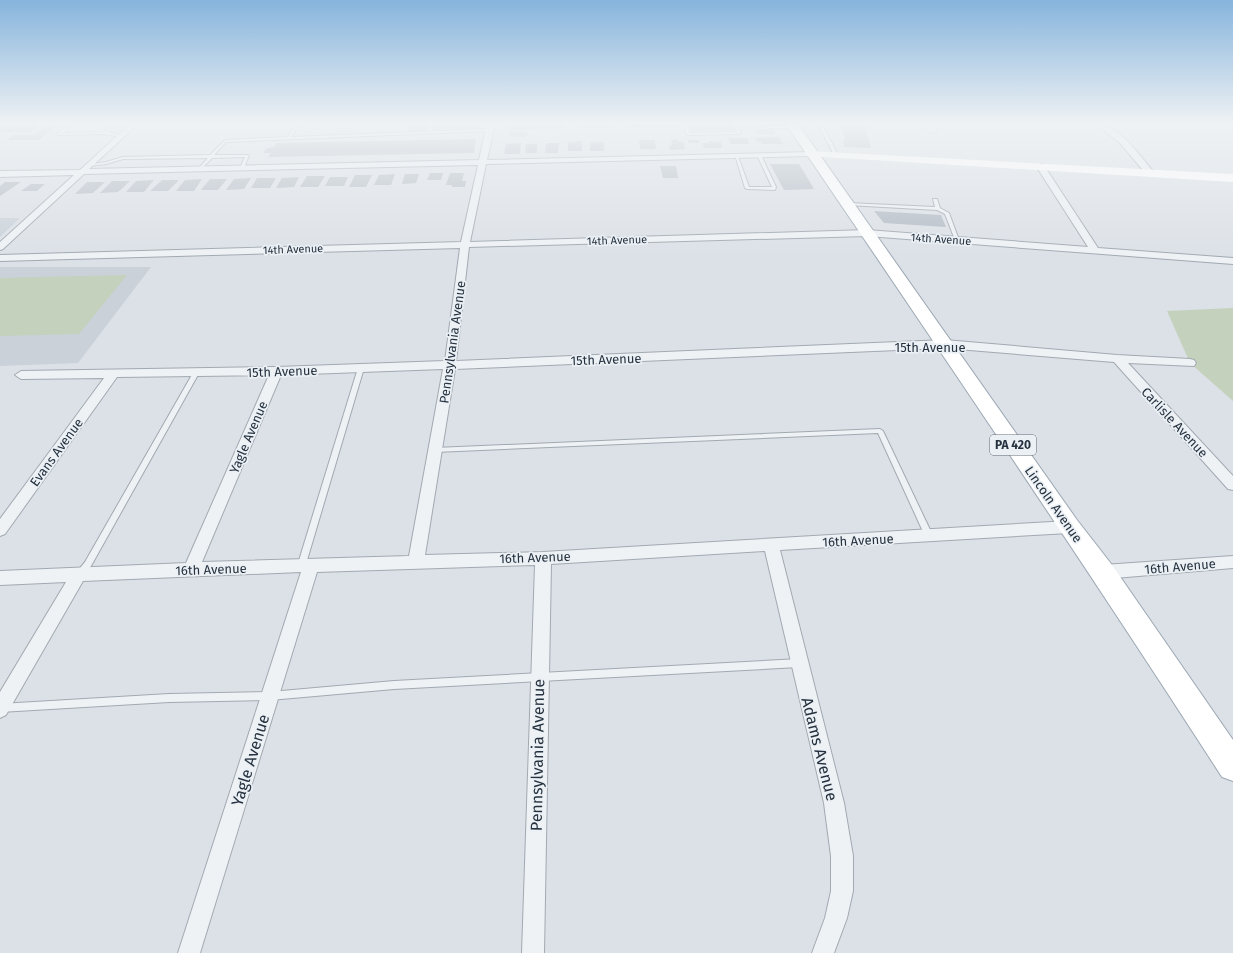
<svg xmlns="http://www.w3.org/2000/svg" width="1233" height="953" font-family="'Fira Sans',sans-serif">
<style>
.built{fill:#cad1d9}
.green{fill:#c4d1bc}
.water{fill:#94b4c9}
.building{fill:#b3bbc4}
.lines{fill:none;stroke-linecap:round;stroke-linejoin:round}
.lane-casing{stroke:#a1a9b1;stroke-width:2}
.street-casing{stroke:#a1a9b1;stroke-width:2}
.primary-casing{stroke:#9ba7b3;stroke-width:2}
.lane{fill:#eff2f5;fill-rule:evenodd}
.street{fill:#eff2f5;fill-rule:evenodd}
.secondary{fill:#fff;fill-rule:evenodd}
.primary{fill:#fff;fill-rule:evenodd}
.labels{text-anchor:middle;stroke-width:3.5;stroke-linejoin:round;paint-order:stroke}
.far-street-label{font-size:11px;fill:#25313e;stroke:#ebf0f5}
.shield{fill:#ebf0f5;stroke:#606a75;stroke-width:1}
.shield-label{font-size:12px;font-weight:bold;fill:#25313e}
.street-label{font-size:13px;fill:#25313e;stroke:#ebf0f5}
.near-street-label{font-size:16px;fill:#25313e;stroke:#ebf0f5}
</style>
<rect width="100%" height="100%" fill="#dce1e7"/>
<!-- built -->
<g class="built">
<polygon points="0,218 20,218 0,237"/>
<polygon points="0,267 151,267 78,363 0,366"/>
</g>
<!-- green -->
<g class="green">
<polygon points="127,275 79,334 0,336 0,278"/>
<polygon points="1233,308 1233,401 1190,363 1167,311"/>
</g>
<!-- water -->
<polygon class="water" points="22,124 41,124 30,132 0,132 0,126"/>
<!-- building -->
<g class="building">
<polygon points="49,124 59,124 39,140 7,140 14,135 34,135"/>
<polygon points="411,124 429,124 426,132 408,132"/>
<polygon points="435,124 479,124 478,129 433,130"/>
<polygon points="511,124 564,124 564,128 511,130"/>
<polygon points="579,124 610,124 610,127 579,128"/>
<polygon points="628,124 681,124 682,126 629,127"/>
<polygon points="689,124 731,124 734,130 692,131"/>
<polygon points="842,124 865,124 871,148 844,147 843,141 845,141"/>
<polygon points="755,129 773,129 776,134 758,134"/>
<polygon points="511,131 528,132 526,137 509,136"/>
<polygon points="779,137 783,144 762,144 761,142 757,142 754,138"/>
<polygon points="728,138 747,138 749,144 731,144"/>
<polygon points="476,139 474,153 268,157 271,153 263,153 267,148 274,147 277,143"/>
<polygon points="678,139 679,142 684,142 685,149 670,150 669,145 672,145 671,140"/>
<polygon points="639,140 655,140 656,149 640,149"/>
<rect x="688" y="140" width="11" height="3"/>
<polygon points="582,141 582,151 568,151 568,142"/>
<polygon points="709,141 721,142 722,148 704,148 702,143 709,143"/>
<rect x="590" y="142" width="14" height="9"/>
<polygon points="521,143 520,154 504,154 506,144"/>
<polygon points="546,143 559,143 558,153 545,153"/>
<polygon points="526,144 537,144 537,153 525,153"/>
<polygon points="770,164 799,164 814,189 784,190"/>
<polygon points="660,166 676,166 678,178 663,178"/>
<polygon points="430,173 443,173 441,180 427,180"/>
<polygon points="450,173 464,173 462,181 466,181 465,187 452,187 452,185 446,185"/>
<polygon points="395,174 391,185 374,185 379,175"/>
<polygon points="405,174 419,174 416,183 402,184"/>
<polygon points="355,175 372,175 366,187 349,187"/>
<polygon points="307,176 325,176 318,187 300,187"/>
<polygon points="299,177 294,187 276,188 282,178"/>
<polygon points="330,177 348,177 344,186 325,186"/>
<polygon points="251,178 244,189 226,190 234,179"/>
<polygon points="257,178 276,178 270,188 251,188"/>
<polygon points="202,179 194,191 176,191 185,180"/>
<polygon points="210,179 227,179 218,190 201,190"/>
<polygon points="154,180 144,192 126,192 136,181"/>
<polygon points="162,180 179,180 168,191 150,191"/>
<polygon points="112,181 130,181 118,192 100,193"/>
<polygon points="5,182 21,182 0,196 0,186"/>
<polygon points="87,182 105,182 93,193 75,194"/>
<polygon points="31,184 45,184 37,191 21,191"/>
<polygon points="874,211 941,215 946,227 884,223"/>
</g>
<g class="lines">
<defs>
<g id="lane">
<polygon points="69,124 73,124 63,133 104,132 113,124 117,124 108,132 123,136 121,137 105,134 58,135 58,133"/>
<polygon points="295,124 299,124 291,137 489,129 491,130 489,131 226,142 214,155 249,155 244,168 242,169 240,168 245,157 212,158 200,170 198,169 208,158 123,159 106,164 89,166 87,165 106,162 123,157 210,155 225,140 288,137"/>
<polygon points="683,124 687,124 690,133 737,132 733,124 737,124 741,133 739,134 688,135 686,134"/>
<polygon points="818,124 822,124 838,155 837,156 834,155"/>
<polygon points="793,126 794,126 794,128 749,129 747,128 749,127"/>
<polygon points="759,154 761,155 776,187 775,190 747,189 745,188 735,155 738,156 749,187 772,187 757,155"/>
<polygon points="933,199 937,199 940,208 949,213 959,240 959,241 955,240 945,214 937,210 848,205 846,204 848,203 935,207"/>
<polygon points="361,366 364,368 305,567 304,569 301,570 298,569 297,567 358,368"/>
<path d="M196 371 199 373 91 566C87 571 83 579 76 576L75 574 85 562 193 373Z"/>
<polygon points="880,429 883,431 933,536 932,538 929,539 926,538 925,536 878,433 435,452 432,450 435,448"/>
<polygon points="799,659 802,660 803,663 802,666 799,667 394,689 270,700 169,702 0,712 0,704 169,694 270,692 394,681"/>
</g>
<g id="street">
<path d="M130 124H138L89 169 479 160 487 124H495L487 160 811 152 815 154 811 156 486 164 470 242 867 230 1088 247 1036 166 1043 164 1098 248 1233 258V264L867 236 469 247 456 361 945 340 1117 355 1190 359 1194 360 1196 363 1194 366 1128 363 1233 476V490L1228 489 1114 362 945 348 455 369 425 555 543 552 1069 521 1074 523 1076 527 1074 531 1069 533 780 550 844 803 853 856V891L847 918 834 953H812L825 918 831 891V856L824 803 765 551 551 564 544 953H522L535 565 317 572 200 953H178L301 572 83 581 6 715 0 718V692L66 582 0 585V571L186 563 269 375 117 377 5 534 0 536V519L104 378 21 379 15 375 21 371 277 367 445 361 460 248 0 261V255L461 242 478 165 84 174 3 249 0 250V242L74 175 0 177V171L80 170ZM443 369 409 556 202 562 281 375Z"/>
<polygon points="924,124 932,124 938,131 931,133"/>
<path d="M1095 124C1118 123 1139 155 1153 171V175H1147L1119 142Z"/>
<polygon points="1233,556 1233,568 1103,579 1097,577 1095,572 1097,567 1103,565"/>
</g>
<path id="primary" d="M786 124H798L1077 520 1112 565 1233 740V781L1222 777C1080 557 933 340 786 124Z"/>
</defs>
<!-- lane casing -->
<use href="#lane" class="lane-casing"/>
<!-- street casing -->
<use href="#street" class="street-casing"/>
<!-- primary casing -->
<use href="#primary" class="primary-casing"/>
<!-- lane -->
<use href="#lane" class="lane"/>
<!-- street -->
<use href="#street" class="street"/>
<!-- secondary -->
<polygon class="secondary" points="811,151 1233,174 1233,182 807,156 805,154"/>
<!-- primary -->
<use href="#primary" class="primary"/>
</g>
<!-- sky -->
<linearGradient id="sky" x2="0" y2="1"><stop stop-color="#86b4dc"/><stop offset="0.48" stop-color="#eff2f4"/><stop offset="1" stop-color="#eff2f4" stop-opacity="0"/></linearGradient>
<rect width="1233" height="257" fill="url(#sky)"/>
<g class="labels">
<!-- far-street labels -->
<g class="far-street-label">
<text transform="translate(941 239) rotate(4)" y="4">14th Avenue</text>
<text transform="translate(617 240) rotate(-2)" y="4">14th Avenue</text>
<text transform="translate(293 249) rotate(-2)" y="4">14th Avenue</text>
</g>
<!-- shield labels -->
<rect class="shield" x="990" y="435" width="46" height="20" rx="3"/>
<g class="shield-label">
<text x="1013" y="449">PA 420</text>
</g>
<!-- street labels -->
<g class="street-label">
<text transform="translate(452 342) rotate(-82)" y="5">Pennsylvania Avenue</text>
<text x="930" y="352">15th Avenue</text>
<text transform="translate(606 359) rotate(-2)" y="5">15th Avenue</text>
<text transform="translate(282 371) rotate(-2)" y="5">15th Avenue</text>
<text transform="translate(1175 422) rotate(47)" y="5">Carlisle Avenue</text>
<text transform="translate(248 437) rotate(-67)" y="5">Yagle Avenue</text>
<text transform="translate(56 452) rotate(-54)" y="5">Evans Avenue</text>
<text transform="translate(1054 504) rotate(55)" y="5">Lincoln Avenue</text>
<text transform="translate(858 540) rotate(-3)" y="5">16th Avenue</text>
<text transform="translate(535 557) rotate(-2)" y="5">16th Avenue</text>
<text transform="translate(1180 566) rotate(-5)" y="5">16th Avenue</text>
<text transform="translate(211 569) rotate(-2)" y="5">16th Avenue</text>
</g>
<!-- near-street labels -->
<g class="near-street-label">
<text transform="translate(820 749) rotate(76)" y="6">Adams Avenue</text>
<text transform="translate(537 755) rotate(-89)" y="6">Pennsylvania Avenue</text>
<text transform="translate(250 760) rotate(-73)" y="6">Yagle Avenue</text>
</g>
</g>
</svg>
